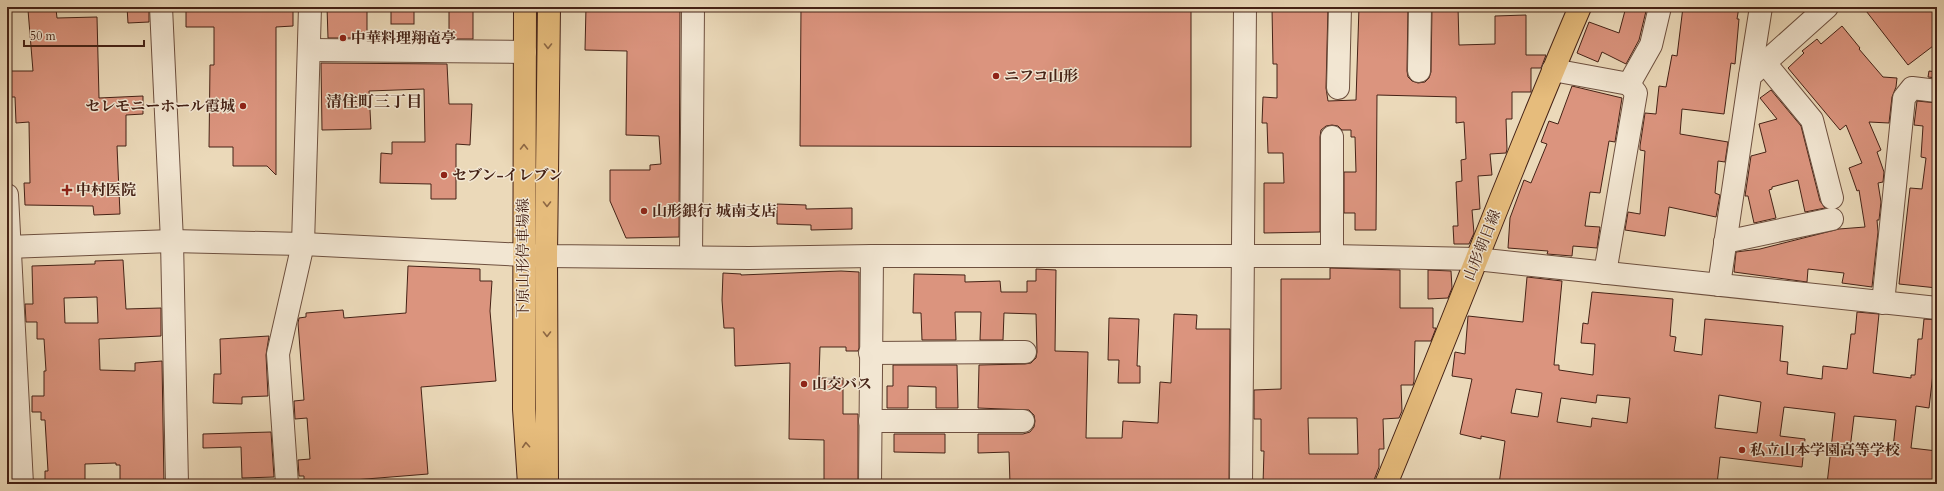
<svg xmlns="http://www.w3.org/2000/svg" width="1944" height="491" font-family="Cardo,'Noto Serif JP',serif">
<style>
.building{fill:#db947e;stroke:#452216;fill-rule:evenodd}
.lines{fill:none;stroke-linecap:round;stroke-linejoin:round}
.minor-casing{stroke:#6e503f;stroke-width:24}
.major-casing{stroke:#452216;stroke-width:24}
.minor{stroke:#f2e6d2;stroke-width:22}
.major{stroke:#e6bc7c;stroke-width:22}
.oneway{stroke:#8d6744}
.poi-dot{fill:#8f2418;stroke:#f2e6d2;stroke-width:1.5}
.labels{text-anchor:middle;stroke-width:3;stroke-linejoin:round;paint-order:stroke}
.poi-label{font-size:15px;font-weight:bold;fill:#452216;stroke:#f2e6d2;text-anchor:start}
.street-label{font-size:15px;fill:#452216;stroke:#f2e6d2}
.neighbourhood-label{font-size:16px;font-weight:bold;fill:#452216;stroke:#f2e6d2}
</style>
<rect width="100%" height="100%" fill="#ebd9b9"/>
<filter id="stains"><feTurbulence type="fractalNoise" baseFrequency=".005" numOctaves="4"/><feColorMatrix values="0 0 0 0 .2 0 0 0 0 .09 0 0 0 0 .02 0 0 0 .5 -.17"/></filter>
<radialGradient id="worn" r=".72"><stop offset=".6" stop-color="#630" stop-opacity="0"/><stop offset="1" stop-color="#630" stop-opacity=".3"/></radialGradient>
<!-- building -->
<g class="building">
<polygon points="127,7 149,7 149,22 128,23"/>
<polygon points="186,7 293,7 293,26 276,27 276,175 267,166 233,166 233,147 209,147 210,65 214,65 214,27 186,27"/>
<polygon points="327,7 367,7 367,38 328,38"/>
<rect x="391" y="7" width="23" height="17"/>
<polygon points="586,7 680,7 679,237 626,238 610,201 610,170 650,170 650,165 661,164 659,136 626,135 627,51 585,50"/>
<polygon points="801,7 1191,7 1191,147 800,146"/>
<polygon points="1328,7 1326,88 1328,101 1356,100 1359,7 1408,7 1407,71 1408,77 1412,81 1418,83 1425,82 1429,78 1431,72 1432,7 1458,7 1459,45 1495,44 1495,16 1526,15 1526,55 1546,55 1541,68 1531,68 1531,92 1512,92 1512,119 1506,119 1507,149 1506,153 1490,154 1492,175 1478,176 1480,209 1472,210 1474,233 1469,244 1454,244 1453,226 1458,226 1456,182 1462,181 1461,160 1466,159 1464,122 1456,123 1456,97 1377,95 1376,230 1355,230 1355,213 1344,213 1344,172 1356,172 1355,137 1351,137 1351,130 1342,130 1338,126 1332,125 1326,126 1321,130 1320,137 1320,232 1264,233 1264,183 1284,183 1283,153 1268,153 1267,123 1262,123 1263,97 1277,98 1277,64 1273,64 1272,8"/>
<polygon points="1626,7 1647,7 1639,40 1626,64 1602,52 1598,62 1577,53 1589,22 1619,33"/>
<polygon points="1683,7 1739,7 1737,19 1739,19 1735,64 1731,63 1724,114 1682,109 1680,134 1728,142 1725,162 1718,161 1715,193 1720,195 1716,217 1669,207 1665,236 1625,230 1628,212 1640,214 1645,151 1640,150 1640,146 1645,113 1656,114 1659,86 1666,87 1672,55 1677,56"/>
<polygon points="1863,7 1937,7 1937,43 1908,65"/>
<polygon points="56,9 57,18 97,17 99,98 143,96 143,114 126,115 126,146 117,146 120,214 94,215 93,206 25,205 24,183 30,183 29,122 16,123 15,97 11,97 10,71 33,71 28,10"/>
<rect x="449" y="9" width="24" height="30"/>
<polygon points="1842,26 1860,48 1859,49 1883,77 1897,78 1896,87 1892,97 1889,123 1869,122 1881,150 1877,152 1884,172 1883,182 1878,183 1881,202 1879,220 1877,220 1878,232 1872,287 1842,283 1844,273 1808,269 1807,282 1734,272 1736,252 1760,249 1839,229 1865,227 1859,190 1857,191 1849,168 1862,163 1846,125 1840,130 1788,68 1804,53 1802,51 1817,39 1821,44"/>
<polygon points="321,63 447,64 449,104 472,104 470,145 456,144 456,199 431,199 431,184 380,183 381,153 392,154 392,142 425,142 424,89 369,91 371,129 322,130"/>
<polygon points="1929,71 1937,72 1937,78 1928,77"/>
<polygon points="1572,86 1622,98 1615,142 1609,141 1600,193 1590,192 1585,226 1600,227 1597,248 1573,246 1572,256 1547,254 1548,251 1508,248 1510,218 1524,180 1531,183 1547,144 1541,142 1549,121 1558,124"/>
<polygon points="1771,90 1801,126 1820,201 1825,208 1805,212 1798,180 1772,187 1772,189 1769,190 1776,218 1754,223 1748,196 1745,196 1751,156 1766,152 1759,124 1777,119 1760,98"/>
<polygon points="1917,101 1937,103 1937,288 1899,284 1910,188 1922,189 1926,158 1921,157 1923,126 1914,125"/>
<polygon points="777,204 806,205 806,209 852,208 852,229 811,230 811,225 777,224"/>
<path d="M123 260 126 309 161 308V336L99 339 100 370 135 371V363L162 361 164 484H120V465H116V463L85 464V484H45V471H48L45 420H41V412H32V396H44V371H46L44 339H37V322H26L25 304H33L32 266 95 264V261ZM97 297 98 323H65L64 298Z"/>
<polygon points="408,266 480,269 480,281 492,281 490,311 496,381 421,387 428,474 304,484 304,476 299,476 298,460 310,459 307,418 295,419 294,401 304,400 298,323 299,318 306,317 306,313 343,310 344,318 406,313"/>
<path d="M1330 268 1400 270V308H1433V328H1436L1431 341H1415L1414 381 1413 385H1401L1402 411 1399 418 1383 419 1384 449H1379V467L1374 480H1321V484H1263L1264 451H1261V419H1254V390L1281 389V279H1330ZM1308 418H1357L1358 454H1309Z"/>
<polygon points="1036,269 1056,270 1055,351 1088,352 1086,438 1122,438 1123,421 1158,423 1160,382 1171,383 1174,314 1197,315 1196,329 1230,329 1229,484 1010,484 1009,452 978,453 978,434 1023,434 1030,432 1034,427 1035,421 1034,415 1029,410 978,408 979,365 1025,364 1031,363 1036,358 1037,352 1036,314 1004,313 1003,340 980,340 981,312 955,312 956,340 922,340 921,313 913,313 914,274 965,275 965,282 1000,281 1001,292 1027,292 1027,281 1036,281"/>
<polygon points="1428,270 1451,271 1452,288 1448,298 1428,299"/>
<polygon points="841,271 859,272 859,348 858,351 846,351 846,347 820,347 819,378 843,378 843,414 858,414 858,484 824,484 824,440 789,439 790,363 735,366 734,328 724,328 722,300 723,273 741,274 741,275"/>
<path d="M1527 277 1562 281 1554 365H1559V370L1593 375 1595 344 1581 343 1583 323 1588 324 1592 292 1673 299 1670 336 1676 337 1674 351 1702 355 1705 319 1783 326 1780 361 1788 362 1787 374 1822 379 1823 366 1847 369 1851 334H1855L1857 312 1879 314 1873 373 1911 378V375H1915L1918 339H1922L1924 319 1937 320V365H1934L1929 408 1916 406 1911 448 1937 451 1935 484H1882L1855 480 1854 484H1827L1835 413 1784 407 1780 436 1805 439 1802 467 1720 457 1717 484H1499L1505 441 1481 436V439L1460 434 1472 379 1452 376 1455 352 1465 354 1468 316 1523 322ZM1516 389 1542 393 1538 417 1511 413ZM1597 395 1630 398 1627 423 1592 418 1591 427 1557 422 1561 398 1596 403ZM1719 395 1761 402 1757 433 1715 428ZM1854 416 1896 420 1893 448 1878 446 1877 452 1850 449Z"/>
<polygon points="1109,318 1139,319 1137,366 1140,366 1140,383 1118,383 1119,360 1108,360"/>
<polygon points="269,336 266,355 268,396 242,397 242,404 213,403 214,374 221,374 220,339"/>
<polygon points="893,365 957,365 958,408 936,408 936,387 908,386 908,408 887,408 887,386 893,386"/>
<polygon points="271,432 274,477 242,478 241,447 203,448 203,434"/>
<polygon points="894,434 945,434 945,453 894,452"/>
</g>
<g class="lines">
<defs>
<g id="minor">
<polyline points="161,7 172,241 177,484"/>
<polyline points="309,50 525,52"/>
<polyline points="1765,63 1812,120 1832,198"/>
<polyline points="1553,70 1629,84 1636,93 1605,273"/>
<polyline points="1419,71 1420,7"/>
<polyline points="1750,76 1761,7"/>
<polyline points="1629,84 1651,45 1660,7"/>
<polyline points="1338,88 1340,7"/>
<polyline points="7,195 22,484"/>
<polyline points="1725,242 1832,219"/>
<polyline points="7,247 172,241 303,244 546,256 749,258 872,256 1332,256 1476,259 1937,308"/>
<polyline points="691,256 693,7"/>
<polyline points="1332,256 1332,137"/>
<polyline points="1719,285 1750,76 1827,7"/>
<polyline points="1883,303 1904,98 1912,88 1937,91"/>
<polyline points="870,353 1025,352"/>
<polyline points="870,421 1023,421"/>
<polyline points="287,484 278,354 303,244 310,7"/>
<polyline points="870,484 872,256"/>
<polyline points="1241,484 1245,7"/>
</g>
<g id="major">
<polyline points="525,7 524,409 529,484"/>
<polyline points="547,484 546,256 549,7"/>
<path d="M1386 484C1452 325 1512 165 1580 7"/>
</g>
</defs>
<!-- minor casing -->
<use href="#minor" class="minor-casing"/>
<!-- major casing -->
<use href="#major" class="major-casing"/>
<!-- minor -->
<use href="#minor" class="minor"/>
<!-- major -->
<use href="#major" class="major"/>
</g>
<!-- one-way arrows -->
<defs><path id="oneway-chevron" d="M-2-3.5L2.5 0L-2 3.5" fill="none" stroke-width="1.6" stroke-linecap="round" stroke-linejoin="round"/></defs>
<g class="oneway">
<use href="#oneway-chevron" transform="translate(548 46) rotate(90)"/>
<use href="#oneway-chevron" transform="translate(524 147) rotate(-90)"/>
<use href="#oneway-chevron" transform="translate(547 204) rotate(90)"/>
<use href="#oneway-chevron" transform="translate(547 334) rotate(90)"/>
<use href="#oneway-chevron" transform="translate(526 445) rotate(-94)"/>
</g>
<!-- markers -->
<g class="poi-dot">
<circle cx="343" cy="38" r="4"/>
<circle cx="996" cy="76" r="4"/>
<circle cx="243" cy="106" r="4"/>
<circle cx="444" cy="175" r="4"/>
<path d="M65 184h4v4h4v4h-4v4h-4v-4h-4v-4h4z"/>
<circle cx="644" cy="211" r="4"/>
<circle cx="804" cy="384" r="4"/>
<circle cx="1742" cy="450" r="4"/>
</g>
<g class="labels">
<!-- poi labels -->
<g class="poi-label">
<text x="351" y="43">中華料理翔竜亭</text>
<text x="1004" y="81">ニフコ山形</text>
<text x="235" y="111" text-anchor="end">セレモニーホール霞城</text>
<text x="452" y="180">セブン-イレブン</text>
<text x="76" y="195">中村医院</text>
<text x="652" y="216">山形銀行 城南支店</text>
<text x="812" y="389">山交バス</text>
<text x="1750" y="455">私立山本学園高等学校</text>
</g>
<!-- street labels -->
<g class="street-label">
<text transform="translate(1482 245) rotate(-68)" y="5">山形朝日線</text>
<text transform="translate(523 258) rotate(-90)" y="5">下原山形停車場線</text>
</g>
<!-- neighbourhood labels -->
<g class="neighbourhood-label">
<text x="374" y="107">清住町三丁目</text>
</g>
</g>
<!-- margin -->
<rect width="1944" height="491" fill="none" stroke="#ebd9b9" stroke-width="24"/>
<rect x="8" y="8" width="1928" height="475" fill="none" stroke="#452216" stroke-width="2"/>
<rect x="12" y="12" width="1920" height="467" fill="none" stroke="#452216"/>
<!-- scale -->
<path d="M24 40v6h120v-6" fill="none" stroke="#452216" stroke-width="2"/>
<text x="30" y="40" font-size="12" fill="#452216" stroke="#f2e6d2" stroke-width="3" paint-order="stroke">50 m</text>
<rect width="100%" height="100%" filter="url(#stains)"/>
<rect width="100%" height="100%" fill="url(#worn)"/>
</svg>
